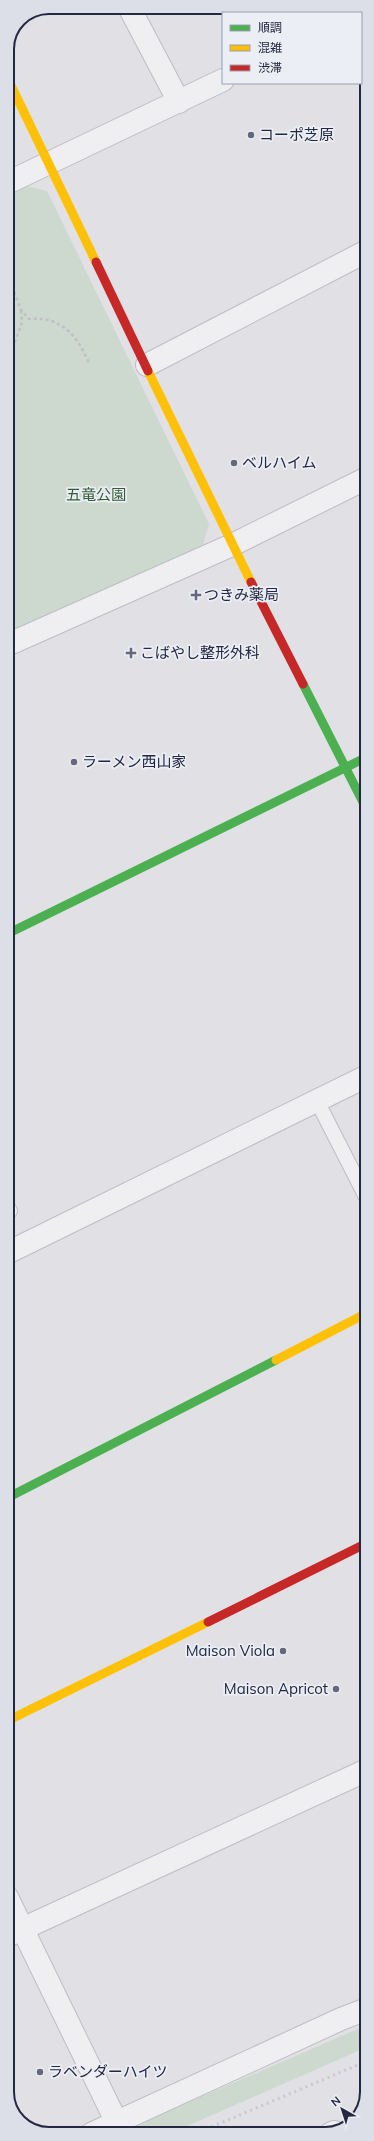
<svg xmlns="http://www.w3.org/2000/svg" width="374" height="2141" font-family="Mulish,'Noto Sans JP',sans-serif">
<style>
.green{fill:#cdd9cf}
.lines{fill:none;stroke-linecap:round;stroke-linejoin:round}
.lane-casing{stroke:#bdbdc3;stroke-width:16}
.street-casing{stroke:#bdbdc3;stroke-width:24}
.path{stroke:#bfbfc5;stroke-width:2.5;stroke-dasharray:3 3;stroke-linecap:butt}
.lane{stroke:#efeff2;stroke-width:14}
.street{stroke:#efeff2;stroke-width:22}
.fast{stroke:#4caf50;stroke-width:9}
.slow{stroke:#ffc107;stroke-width:9}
.jam{stroke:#c62828;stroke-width:9}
.rail{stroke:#c8c9ce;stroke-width:3;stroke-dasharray:2 4;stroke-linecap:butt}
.poi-dot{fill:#66687a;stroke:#eceef6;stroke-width:1.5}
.labels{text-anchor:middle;stroke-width:3.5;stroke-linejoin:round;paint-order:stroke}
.poi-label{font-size:15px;fill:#252841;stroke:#eceef6;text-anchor:start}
.park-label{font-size:15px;fill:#315e34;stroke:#eceef6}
.rim{fill:none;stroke:#252841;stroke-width:2}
</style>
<rect width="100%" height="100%" fill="#e0e0e5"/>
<!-- green -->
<g class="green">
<polygon points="26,186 47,191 209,524 203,545 7,634 7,195"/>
<polygon points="367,2025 367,2047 169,2134 115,2134"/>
</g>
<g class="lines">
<defs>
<g id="lane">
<polyline points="317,1101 367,1199"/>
<polyline points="7,1205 10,1211"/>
</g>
<g id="street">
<polyline points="129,7 179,102"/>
<polyline points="7,183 223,80"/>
<polyline points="147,365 367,251"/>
<polyline points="7,645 232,545 367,478"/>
<polyline points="7,1253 367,1076"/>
<polyline points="7,1897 116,2121"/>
<polyline points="7,1936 367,1770"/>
<polyline points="91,2134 341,2019 367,2009"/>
<polyline points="330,2134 334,2132"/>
</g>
</defs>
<!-- lane casing -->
<use href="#lane" class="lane-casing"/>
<!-- street casing -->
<use href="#street" class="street-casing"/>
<!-- path -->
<g class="path">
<path d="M7 269 17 300 21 310 29 319C61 316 77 335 89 363"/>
<polyline points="7,365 22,322 21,311"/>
</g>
<!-- lane -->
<use href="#lane" class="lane"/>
<!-- street -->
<use href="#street" class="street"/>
<!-- fast -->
<g class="fast">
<polyline points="303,684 367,810"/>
<polyline points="7,934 367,757"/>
<polyline points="7,1498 276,1360"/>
</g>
<!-- slow -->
<g class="slow">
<polyline points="7,77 96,262"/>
<polyline points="148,371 251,582"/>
<polyline points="276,1360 367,1313"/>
<polyline points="7,1721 208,1622"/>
</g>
<!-- jam -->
<g class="jam">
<polyline points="96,262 148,371"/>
<polyline points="251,582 303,684"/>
<polyline points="208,1622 367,1543"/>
</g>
<!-- rail -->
<polyline class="rail" points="195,2134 367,2061"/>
</g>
<!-- markers -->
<g class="poi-dot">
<circle cx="251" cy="135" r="4"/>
<circle cx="234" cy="463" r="4"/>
<path d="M194 589h4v4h4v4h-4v4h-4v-4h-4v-4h4z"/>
<path d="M129 647h4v4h4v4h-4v4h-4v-4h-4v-4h4z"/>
<circle cx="74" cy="762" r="4"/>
<circle cx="283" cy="1651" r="4"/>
<circle cx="336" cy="1689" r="4"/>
<circle cx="40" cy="2072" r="4"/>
</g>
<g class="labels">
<!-- poi labels -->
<g class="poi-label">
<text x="259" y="140">コーポ芝原</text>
<text x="242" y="468">ベルハイム</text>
<text x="204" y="600">つきみ薬局</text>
<text x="140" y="658">こばやし整形外科</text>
<text x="82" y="767">ラーメン西山家</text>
<text x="275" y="1656" text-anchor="end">Maison Viola</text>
<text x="328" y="1694" text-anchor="end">Maison Apricot</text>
<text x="48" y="2077">ラベンダーハイツ</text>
</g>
<!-- park labels -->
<g class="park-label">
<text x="96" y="500">五竜公園</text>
</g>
</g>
<!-- crop -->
<path d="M0 0H374V2141H0ZM49 14H325A35 35 0 0 1 360 49V2092A35 35 0 0 1 325 2127H49A35 35 0 0 1 14 2092V49A35 35 0 0 1 49 14Z" fill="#dcdee8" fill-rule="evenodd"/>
<path class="rim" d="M49 14H325A35 35 0 0 1 360 49V2092A35 35 0 0 1 325 2127H49A35 35 0 0 1 14 2092V49A35 35 0 0 1 49 14Z"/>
<!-- legend -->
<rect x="222" y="12" width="140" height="72" fill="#eceef6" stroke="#9c9fae"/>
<rect x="230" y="25" width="20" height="6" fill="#4caf50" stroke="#9c9fae"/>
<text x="258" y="32" font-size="12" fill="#252841">順調</text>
<rect x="230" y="45" width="20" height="6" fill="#ffc107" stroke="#9c9fae"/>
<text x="258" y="52" font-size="12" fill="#252841">混雑</text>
<rect x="230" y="65" width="20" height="6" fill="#c62828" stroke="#9c9fae"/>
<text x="258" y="72" font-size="12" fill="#252841">渋滞</text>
<!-- north arrow -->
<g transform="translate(342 2109) rotate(321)" stroke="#eceef6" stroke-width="3" paint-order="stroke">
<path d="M0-3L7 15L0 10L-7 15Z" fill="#252841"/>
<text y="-6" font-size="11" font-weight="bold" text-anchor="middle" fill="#252841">N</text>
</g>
</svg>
